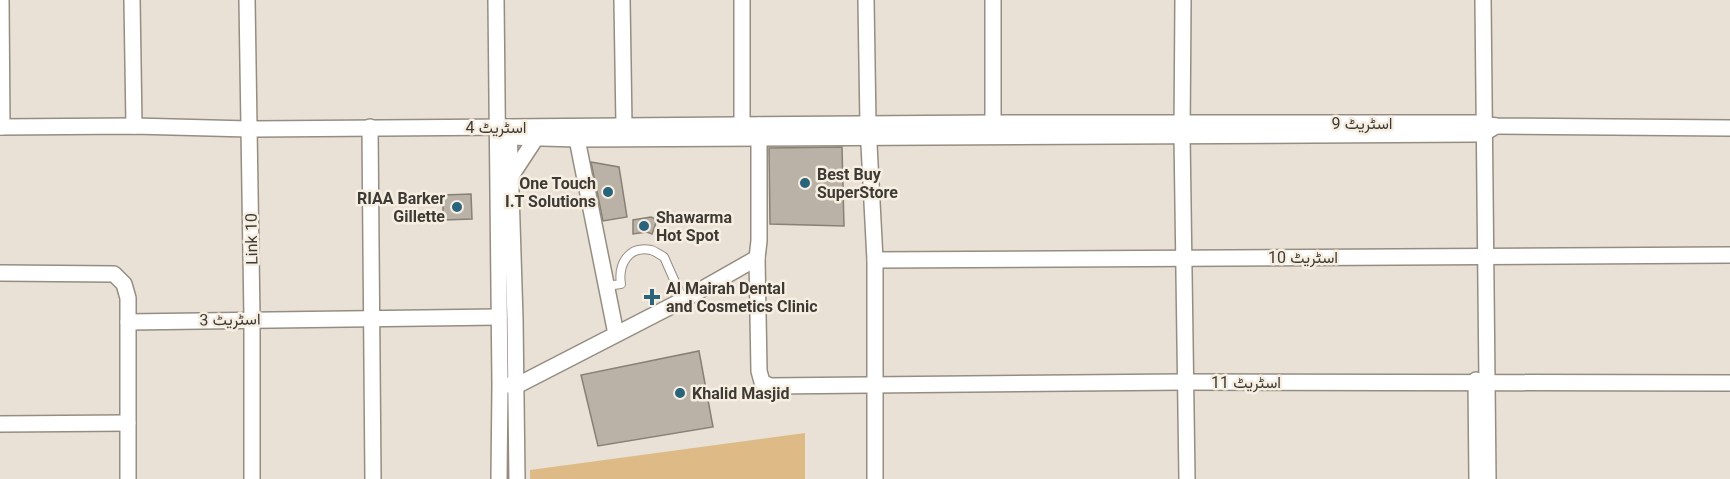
<svg xmlns="http://www.w3.org/2000/svg" width="1730" height="479" font-family="Georgia,Vazirmatn,serif">
<style>
.green{fill:#debb86}
.building{fill:#bab2a6;stroke:#878075;stroke-width:1.5}
.lines{fill:none;stroke-linecap:round;stroke-linejoin:round}
.service-casing{stroke:#958d82;stroke-width:10}
.minor-casing{stroke:#958d82;stroke-width:18}
.service{stroke:#fff;stroke-width:8}
.minor{stroke:#fff;stroke-width:15}
.poi-dot{fill:#29647c;stroke:#f7eee2;stroke-width:2}
.labels{text-anchor:middle;stroke-width:5;stroke-linejoin:round;paint-order:stroke}
.street-label{font-size:16px;fill:#3d3a35;stroke:#f7eee2}
.poi-label{font-size:16px;font-weight:bold;fill:#3d3a35;stroke:#f7eee2;text-anchor:start}
</style>
<rect width="100%" height="100%" fill="#e9e1d5"/>
<!-- green -->
<polygon class="green" points="805,433 805,479 530,479 530,470"/>
<!-- building -->
<g class="building">
<polygon points="842,147 844,226 770,224 769,148"/>
<polygon points="591,162 619,167 627,217 603,221"/>
<polygon points="471,194 472,219 443,220 443,195"/>
<polygon points="651,217 657,220 652,234 647,232 633,234 633,220"/>
<polygon points="699,351 713,427 598,446 581,375"/>
</g>
<g class="lines">
<defs>
<path id="service" d="M606 286 621 284C618 265 628 245 651 250 655 251 660 255 664 257L683 300"/>
<g id="minor">
<polyline points="1,0 2,127"/>
<polyline points="132,0 134,126"/>
<polyline points="247,0 252,318 252,479"/>
<polyline points="496,0 500,385 499,479"/>
<polyline points="622,0 624,126"/>
<polyline points="866,0 868,125 875,260 875,479"/>
<polyline points="993,0 993,123"/>
<polyline points="1183,0 1182,135 1187,479"/>
<polyline points="1483,0 1488,479"/>
<polyline points="759,125 759,241 757,258 759,371 762,382 770,386 1184,382 1730,383"/>
<polyline points="742,126 742,0"/>
<polyline points="0,127 134,126 249,129 993,123 1475,123 1496,126 1730,128"/>
<polyline points="370,127 373,479"/>
<polyline points="509,127 515,319 517,479"/>
<polyline points="508,137 577,139 1475,134 1484,133 1496,126"/>
<polyline points="577,139 616,334"/>
<polyline points="511,176 536,138"/>
<polyline points="875,260 1730,255"/>
<polyline points="0,273 114,274 124,284 128,298 128,479"/>
<polyline points="128,322 499,317"/>
<polyline points="1476,380 1477,479"/>
<polyline points="509,385 516,386 683,300 757,258"/>
<polyline points="0,424 128,423"/>
</g>
</defs>
<!-- service casing -->
<use href="#service" class="service-casing"/>
<!-- minor casing -->
<use href="#minor" class="minor-casing"/>
<!-- service -->
<use href="#service" class="service"/>
<!-- minor -->
<use href="#minor" class="minor"/>
</g>
<!-- markers -->
<g class="poi-dot">
<circle cx="805" cy="183" r="6"/>
<circle cx="608" cy="192" r="6"/>
<circle cx="457" cy="207" r="6"/>
<circle cx="644" cy="226" r="6"/>
<path d="M649 288h6v6h6v6h-6v6h-6v-6h-6v-6h6z"/>
<circle cx="680" cy="393" r="6"/>
</g>
<g class="labels">
<!-- street labels -->
<g class="street-label">
<text x="1362" y="129">اسٹریٹ 9</text>
<text x="496" y="133">اسٹریٹ 4</text>
<text transform="translate(251 239) rotate(-91)" y="6">Link 10</text>
<text x="1303" y="263">اسٹریٹ 10</text>
<text transform="translate(230 319) rotate(-1)" y="6">اسٹریٹ 3</text>
<text x="1246" y="388">اسٹریٹ 11</text>
</g>
<!-- poi labels -->
<g class="poi-label">
<text x="817" y="180">Best Buy<tspan x="817" dy="18">SuperStore</tspan></text>
<text x="596" y="189" text-anchor="end">One Touch<tspan x="596" dy="18">I.T Solutions</tspan></text>
<text x="445" y="204" text-anchor="end">RIAA Barker<tspan x="445" dy="18">Gillette</tspan></text>
<text x="656" y="223">Shawarma<tspan x="656" dy="18">Hot Spot</tspan></text>
<text x="666" y="294">Al Mairah Dental<tspan x="666" dy="18">and Cosmetics Clinic</tspan></text>
<text x="692" y="399">Khalid Masjid</text>
</g>
</g>
</svg>
